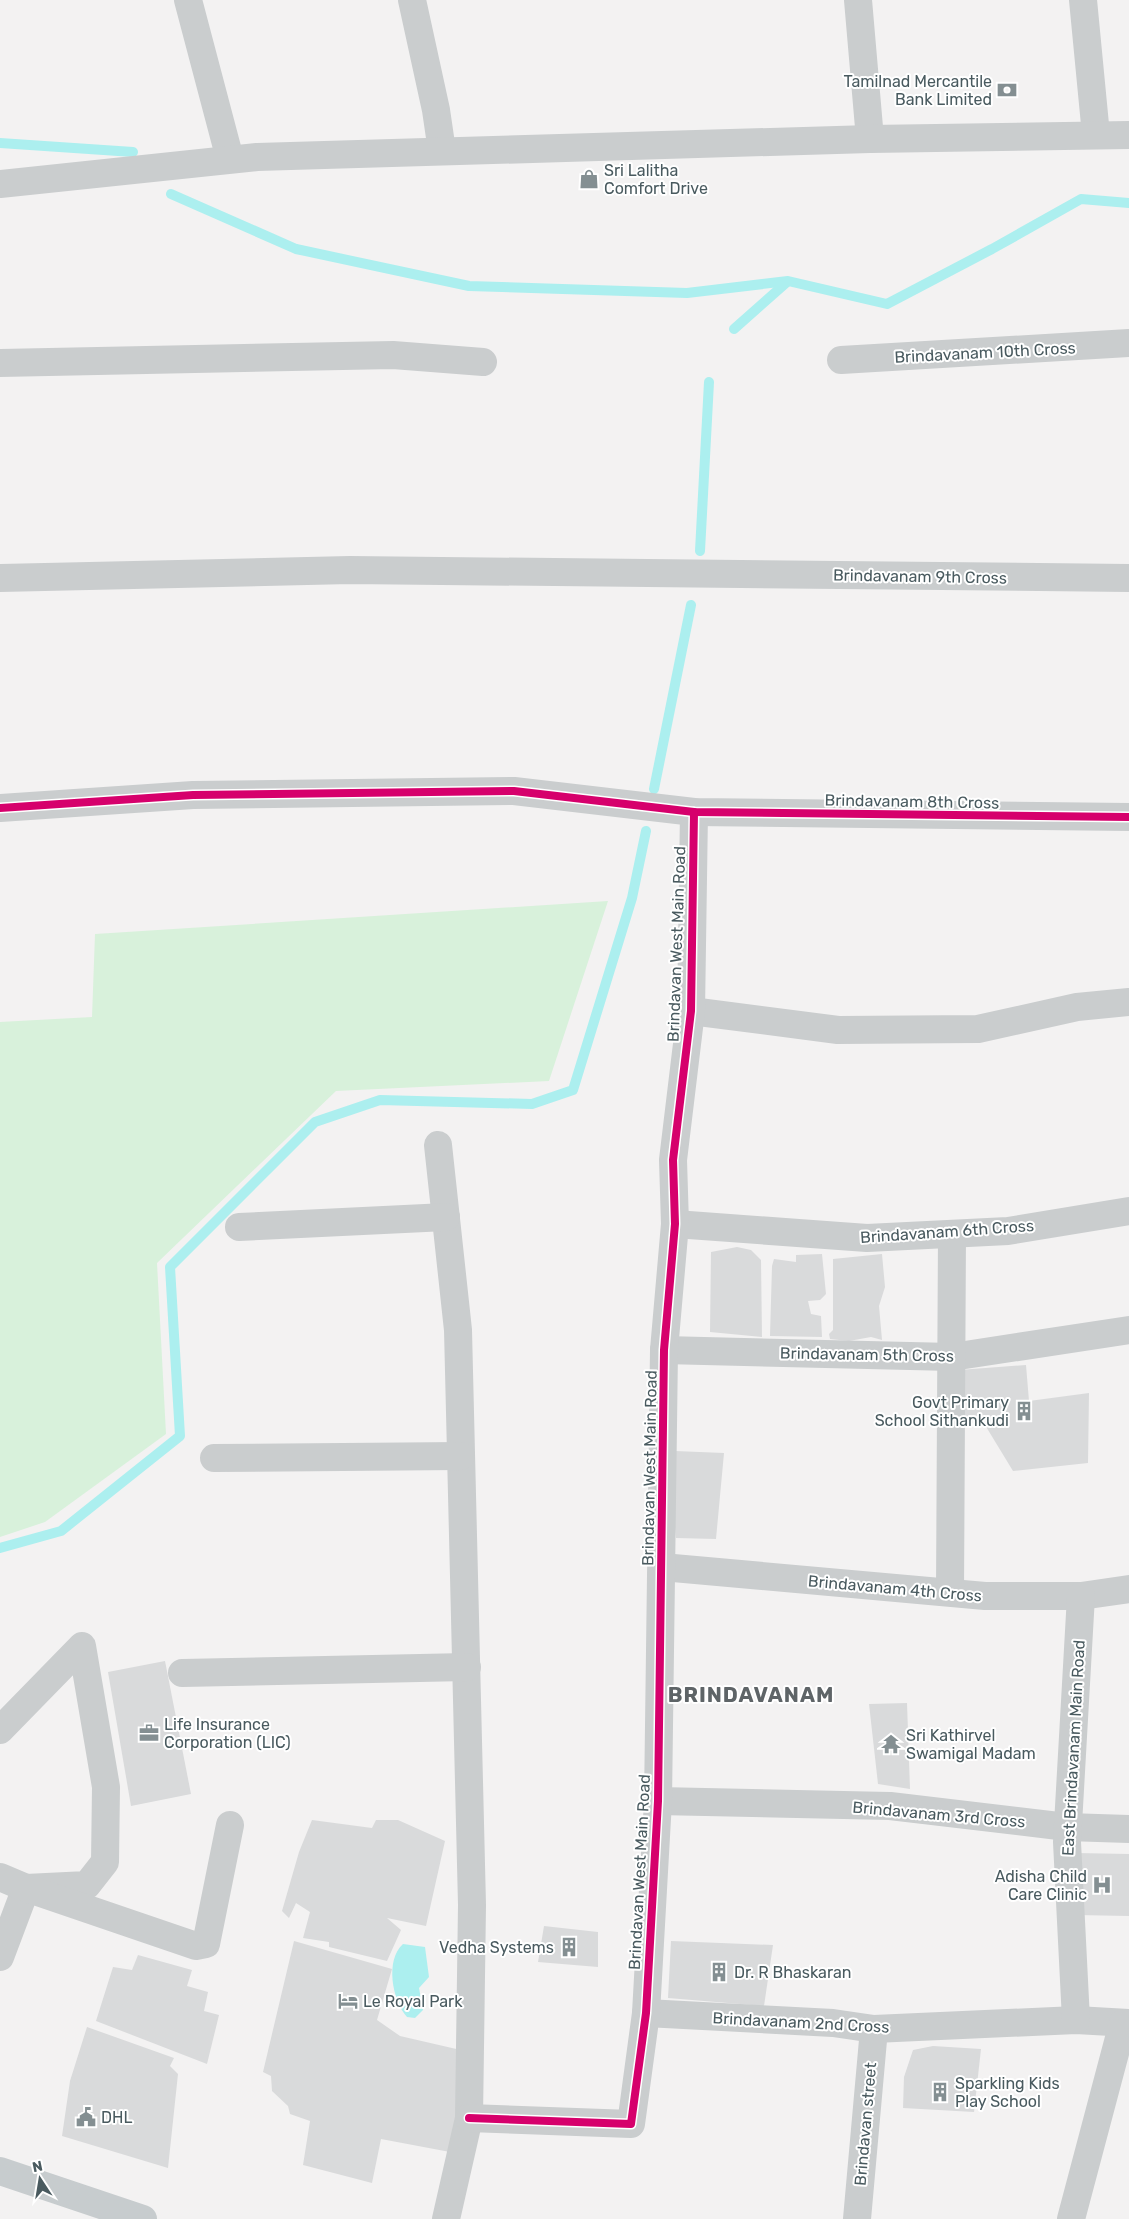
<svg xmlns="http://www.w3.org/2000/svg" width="1129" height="2219" font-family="Rubik,sans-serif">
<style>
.green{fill:#d8f1db}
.water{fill:#acefef}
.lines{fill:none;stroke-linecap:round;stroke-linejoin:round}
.stream{stroke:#acefef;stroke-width:10}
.building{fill:#d9dadb}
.minor{stroke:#cacdce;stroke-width:28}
.major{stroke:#c7ccce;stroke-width:28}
.cycleway-casing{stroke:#fff;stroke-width:11}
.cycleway{stroke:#d6006c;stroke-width:8}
.labels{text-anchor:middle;stroke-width:4;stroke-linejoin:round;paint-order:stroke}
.poi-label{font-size:16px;fill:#495a5f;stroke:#fff;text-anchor:start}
.street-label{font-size:16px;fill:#495a5f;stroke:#fff}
.district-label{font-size:21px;font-weight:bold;letter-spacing:1px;fill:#5e6467;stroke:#fff}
</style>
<rect width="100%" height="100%" fill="#f3f2f2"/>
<!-- green -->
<polygon class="green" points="608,901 549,1081 336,1091 157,1263 166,1434 45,1522 0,1537 0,1022 92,1017 95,934"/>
<!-- water -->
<path class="water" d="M403 1944 425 1947 429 1977 419 1988 423 2010 415 2018 407 2017C392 2000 385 1960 403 1944Z"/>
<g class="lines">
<!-- stream -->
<g class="stream">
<polyline points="0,143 133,152"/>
<polyline points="171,194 296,249 469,286 687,293 788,281 887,304 992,249 1081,199 1129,203"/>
<polyline points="734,329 787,282"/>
<polyline points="700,551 709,382"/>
<polyline points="654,789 691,605"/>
<polyline points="0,1548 61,1531 180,1436 170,1267 315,1122 380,1100 532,1104 573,1090 632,898 646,831"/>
</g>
</g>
<!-- building -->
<g class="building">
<polygon points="737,1247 751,1250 761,1260 762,1337 710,1332 711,1252"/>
<polygon points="822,1254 826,1294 820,1300 808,1301 811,1314 821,1316 822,1337 770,1336 772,1266 774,1259 796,1262 796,1255"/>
<polygon points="882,1254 885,1287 879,1306 882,1340 871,1337 849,1341 830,1339 829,1334 833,1330 833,1259"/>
<polygon points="1026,1365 1029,1401 1089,1393 1088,1463 1013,1471 985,1425 959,1421 959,1370"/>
<polygon points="675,1451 724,1453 716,1539 676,1538 672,1496"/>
<polygon points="165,1661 191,1794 131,1806 108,1672"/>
<polygon points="907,1703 910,1789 878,1784 869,1704"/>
<polygon points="312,1820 372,1828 376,1820 398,1820 445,1841 426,1926 387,1918 401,1930 387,1961 329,1947 329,1942 303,1938 310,1912 296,1903 289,1918 282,1911 299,1852"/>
<polygon points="1076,1853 1129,1854 1129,1916 1076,1915"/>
<polygon points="544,1926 598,1932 598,1967 538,1962"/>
<polygon points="294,1941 392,1969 377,2020 400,2036 465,2051 450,2152 381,2139 372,2183 303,2165 310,2121 290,2114 288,2106 272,2091 271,2076 263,2072"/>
<polygon points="671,1941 773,1945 764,2006 668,1998"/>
<polygon points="138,1955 192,1970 187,1986 208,1992 204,2011 219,2015 207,2064 96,2021 113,1967 132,1970"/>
<polygon points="87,2027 174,2058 170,2066 178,2074 168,2168 62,2136 70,2081"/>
<polygon points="933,2046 981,2049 974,2112 903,2108 904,2077 913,2050"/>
</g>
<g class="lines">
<!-- minor -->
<g class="minor">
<polyline points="188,0 230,159"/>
<polyline points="412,0 436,110 442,151"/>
<polyline points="858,0 870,139"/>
<polyline points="1083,0 1096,135"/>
<polyline points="0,184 257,157 870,139 1129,135"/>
<polyline points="841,360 1129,343"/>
<polyline points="0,363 393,355 483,362"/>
<polyline points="0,578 350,570 1129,578"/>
<polyline points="0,808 193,795 514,791 694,812 1129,817"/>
<polyline points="691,1011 838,1030 978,1029 1077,1007 1129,1002"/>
<polyline points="438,1145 458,1330 472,1905 469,2118 446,2219"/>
<polyline points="675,1224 867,1238 1008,1231 1129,1211"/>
<polyline points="239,1227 446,1217"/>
<polyline points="664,1350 952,1357 1129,1330"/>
<polyline points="214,1458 461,1456"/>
<polyline points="662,1567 985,1596 1081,1596 1129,1589"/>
<polyline points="950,1592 952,1234"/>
<polyline points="182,1673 467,1667"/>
<polyline points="0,1730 82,1646 106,1787 105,1862 87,1885 26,1888 0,1957"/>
<polyline points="658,1801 890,1806 1067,1827 1129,1829"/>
<polyline points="0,1877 26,1888 196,1946 206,1944 230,1825"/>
<polyline points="646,2013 833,2023 874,2029 1076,2020 1129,2023"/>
<polyline points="1076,2020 1067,1842 1081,1596"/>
<polyline points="469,2118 631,2124 646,2013 658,1801 664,1350 675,1224 673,1160 691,1011 694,812"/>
<polyline points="857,2219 874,2029"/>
<polyline points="1071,2219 1123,2023"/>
</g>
<!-- major -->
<polyline class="major" points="0,2171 143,2219"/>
<defs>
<g id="cycleway">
<polyline points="0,808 193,795 514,791 694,812 1129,817"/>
<polyline points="469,2118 631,2124 646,2013 658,1801 664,1350 675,1224 673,1160 691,1011 694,812"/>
</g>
</defs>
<!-- cycleway casing -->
<use href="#cycleway" class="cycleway-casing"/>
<!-- cycleway -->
<use href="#cycleway" class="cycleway"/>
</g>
<!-- icons -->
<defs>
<symbol id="bank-bare" viewBox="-9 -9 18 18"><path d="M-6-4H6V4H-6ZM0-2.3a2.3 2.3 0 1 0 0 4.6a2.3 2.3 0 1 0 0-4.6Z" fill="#848f92" stroke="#fff" stroke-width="2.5" paint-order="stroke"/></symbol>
<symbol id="shop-bare" viewBox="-9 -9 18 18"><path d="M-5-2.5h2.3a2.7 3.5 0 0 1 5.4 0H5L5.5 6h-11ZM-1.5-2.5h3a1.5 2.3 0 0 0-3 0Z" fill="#848f92" stroke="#fff" stroke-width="2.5" paint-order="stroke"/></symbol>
<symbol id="building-bare" viewBox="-9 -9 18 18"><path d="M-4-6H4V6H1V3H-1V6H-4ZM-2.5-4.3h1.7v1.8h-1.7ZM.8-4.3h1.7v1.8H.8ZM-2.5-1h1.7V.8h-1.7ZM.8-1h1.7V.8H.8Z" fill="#848f92" stroke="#fff" stroke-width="2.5" paint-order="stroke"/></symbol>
<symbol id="office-bare" viewBox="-9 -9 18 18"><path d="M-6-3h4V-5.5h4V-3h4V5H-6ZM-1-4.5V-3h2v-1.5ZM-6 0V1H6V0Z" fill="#848f92" stroke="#fff" stroke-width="2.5" paint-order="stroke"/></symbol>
<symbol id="temple-bare" viewBox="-9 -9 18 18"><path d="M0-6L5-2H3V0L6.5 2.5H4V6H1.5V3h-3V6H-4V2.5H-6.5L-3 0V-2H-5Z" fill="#848f92" stroke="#fff" stroke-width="2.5" paint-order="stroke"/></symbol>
<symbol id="hospital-bare" viewBox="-9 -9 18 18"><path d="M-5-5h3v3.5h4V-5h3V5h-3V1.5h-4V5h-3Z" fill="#848f92" stroke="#fff" stroke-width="2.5" paint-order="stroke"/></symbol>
<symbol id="hotel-bare" viewBox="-9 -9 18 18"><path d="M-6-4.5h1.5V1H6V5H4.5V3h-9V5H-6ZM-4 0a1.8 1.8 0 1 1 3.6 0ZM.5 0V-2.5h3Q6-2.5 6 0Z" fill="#848f92" stroke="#fff" stroke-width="2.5" paint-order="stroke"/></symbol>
<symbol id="civic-bare" viewBox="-9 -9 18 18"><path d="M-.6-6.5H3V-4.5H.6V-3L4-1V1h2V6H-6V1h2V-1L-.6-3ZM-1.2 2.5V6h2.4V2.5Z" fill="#848f92" stroke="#fff" stroke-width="2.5" paint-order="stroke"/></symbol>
</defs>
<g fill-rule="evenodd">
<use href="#bank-bare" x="993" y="76" width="28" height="28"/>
<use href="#shop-bare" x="575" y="165" width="28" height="28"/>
<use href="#building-bare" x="1010" y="1397" width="28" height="28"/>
<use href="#office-bare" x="135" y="1719" width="28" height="28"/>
<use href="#temple-bare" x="877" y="1730" width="28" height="28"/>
<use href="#hospital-bare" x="1088" y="1871" width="28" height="28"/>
<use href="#building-bare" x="555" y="1933" width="28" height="28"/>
<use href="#building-bare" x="705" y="1958" width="28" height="28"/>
<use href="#hotel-bare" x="334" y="1987" width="28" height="28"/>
<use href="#building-bare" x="926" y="2078" width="28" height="28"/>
<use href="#civic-bare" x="72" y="2103" width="28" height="28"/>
</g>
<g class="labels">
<!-- poi labels -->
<g class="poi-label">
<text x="992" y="87" text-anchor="end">Tamilnad Mercantile<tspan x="992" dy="18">Bank Limited</tspan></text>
<text x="604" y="176">Sri Lalitha<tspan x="604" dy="18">Comfort Drive</tspan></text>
<text x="1009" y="1408" text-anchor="end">Govt Primary<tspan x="1009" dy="18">School Sithankudi</tspan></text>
<text x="164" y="1730">Life Insurance<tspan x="164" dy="18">Corporation (LIC)</tspan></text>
<text x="906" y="1741">Sri Kathirvel<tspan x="906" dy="18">Swamigal Madam</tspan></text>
<text x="1087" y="1882" text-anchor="end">Adisha Child<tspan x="1087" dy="18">Care Clinic</tspan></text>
<text x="554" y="1953" text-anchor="end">Vedha Systems</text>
<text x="734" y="1978">Dr. R Bhaskaran</text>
<text x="363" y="2007">Le Royal Park</text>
<text x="955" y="2089">Sparkling Kids<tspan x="955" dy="18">Play School</tspan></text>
<text x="101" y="2123">DHL</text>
</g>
<!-- street labels -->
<g class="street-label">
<text transform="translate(985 352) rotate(-3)" y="6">Brindavanam 10th Cross</text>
<text transform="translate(920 576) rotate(1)" y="6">Brindavanam 9th Cross</text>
<text transform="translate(912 801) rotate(1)" y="6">Brindavanam 8th Cross</text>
<text transform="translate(676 944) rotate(-88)" y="6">Brindavan West Main Road</text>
<text transform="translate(947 1231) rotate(-4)" y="6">Brindavanam 6th Cross</text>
<text transform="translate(867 1354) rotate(1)" y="6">Brindavanam 5th Cross</text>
<text transform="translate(649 1468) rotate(-89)" y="6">Brindavan West Main Road</text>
<text transform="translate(895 1588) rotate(5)" y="6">Brindavanam 4th Cross</text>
<text transform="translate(1073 1748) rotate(-87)" y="6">East Brindavanam Main Road</text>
<text transform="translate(939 1814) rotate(5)" y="6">Brindavanam 3rd Cross</text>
<text transform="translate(639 1872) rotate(-87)" y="6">Brindavan West Main Road</text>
<text transform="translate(801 2022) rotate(3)" y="6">Brindavanam 2nd Cross</text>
<text transform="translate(865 2124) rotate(-85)" y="6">Brindavan street</text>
</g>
<!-- district labels -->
<g class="district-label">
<text x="751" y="1702">BRINDAVANAM</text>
</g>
</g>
<!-- north arrow -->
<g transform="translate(40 2179) rotate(348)" stroke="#ffffff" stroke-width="4" paint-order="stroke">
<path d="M0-4L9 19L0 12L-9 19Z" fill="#495a5f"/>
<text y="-8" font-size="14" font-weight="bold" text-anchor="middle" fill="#495a5f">N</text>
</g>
</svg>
